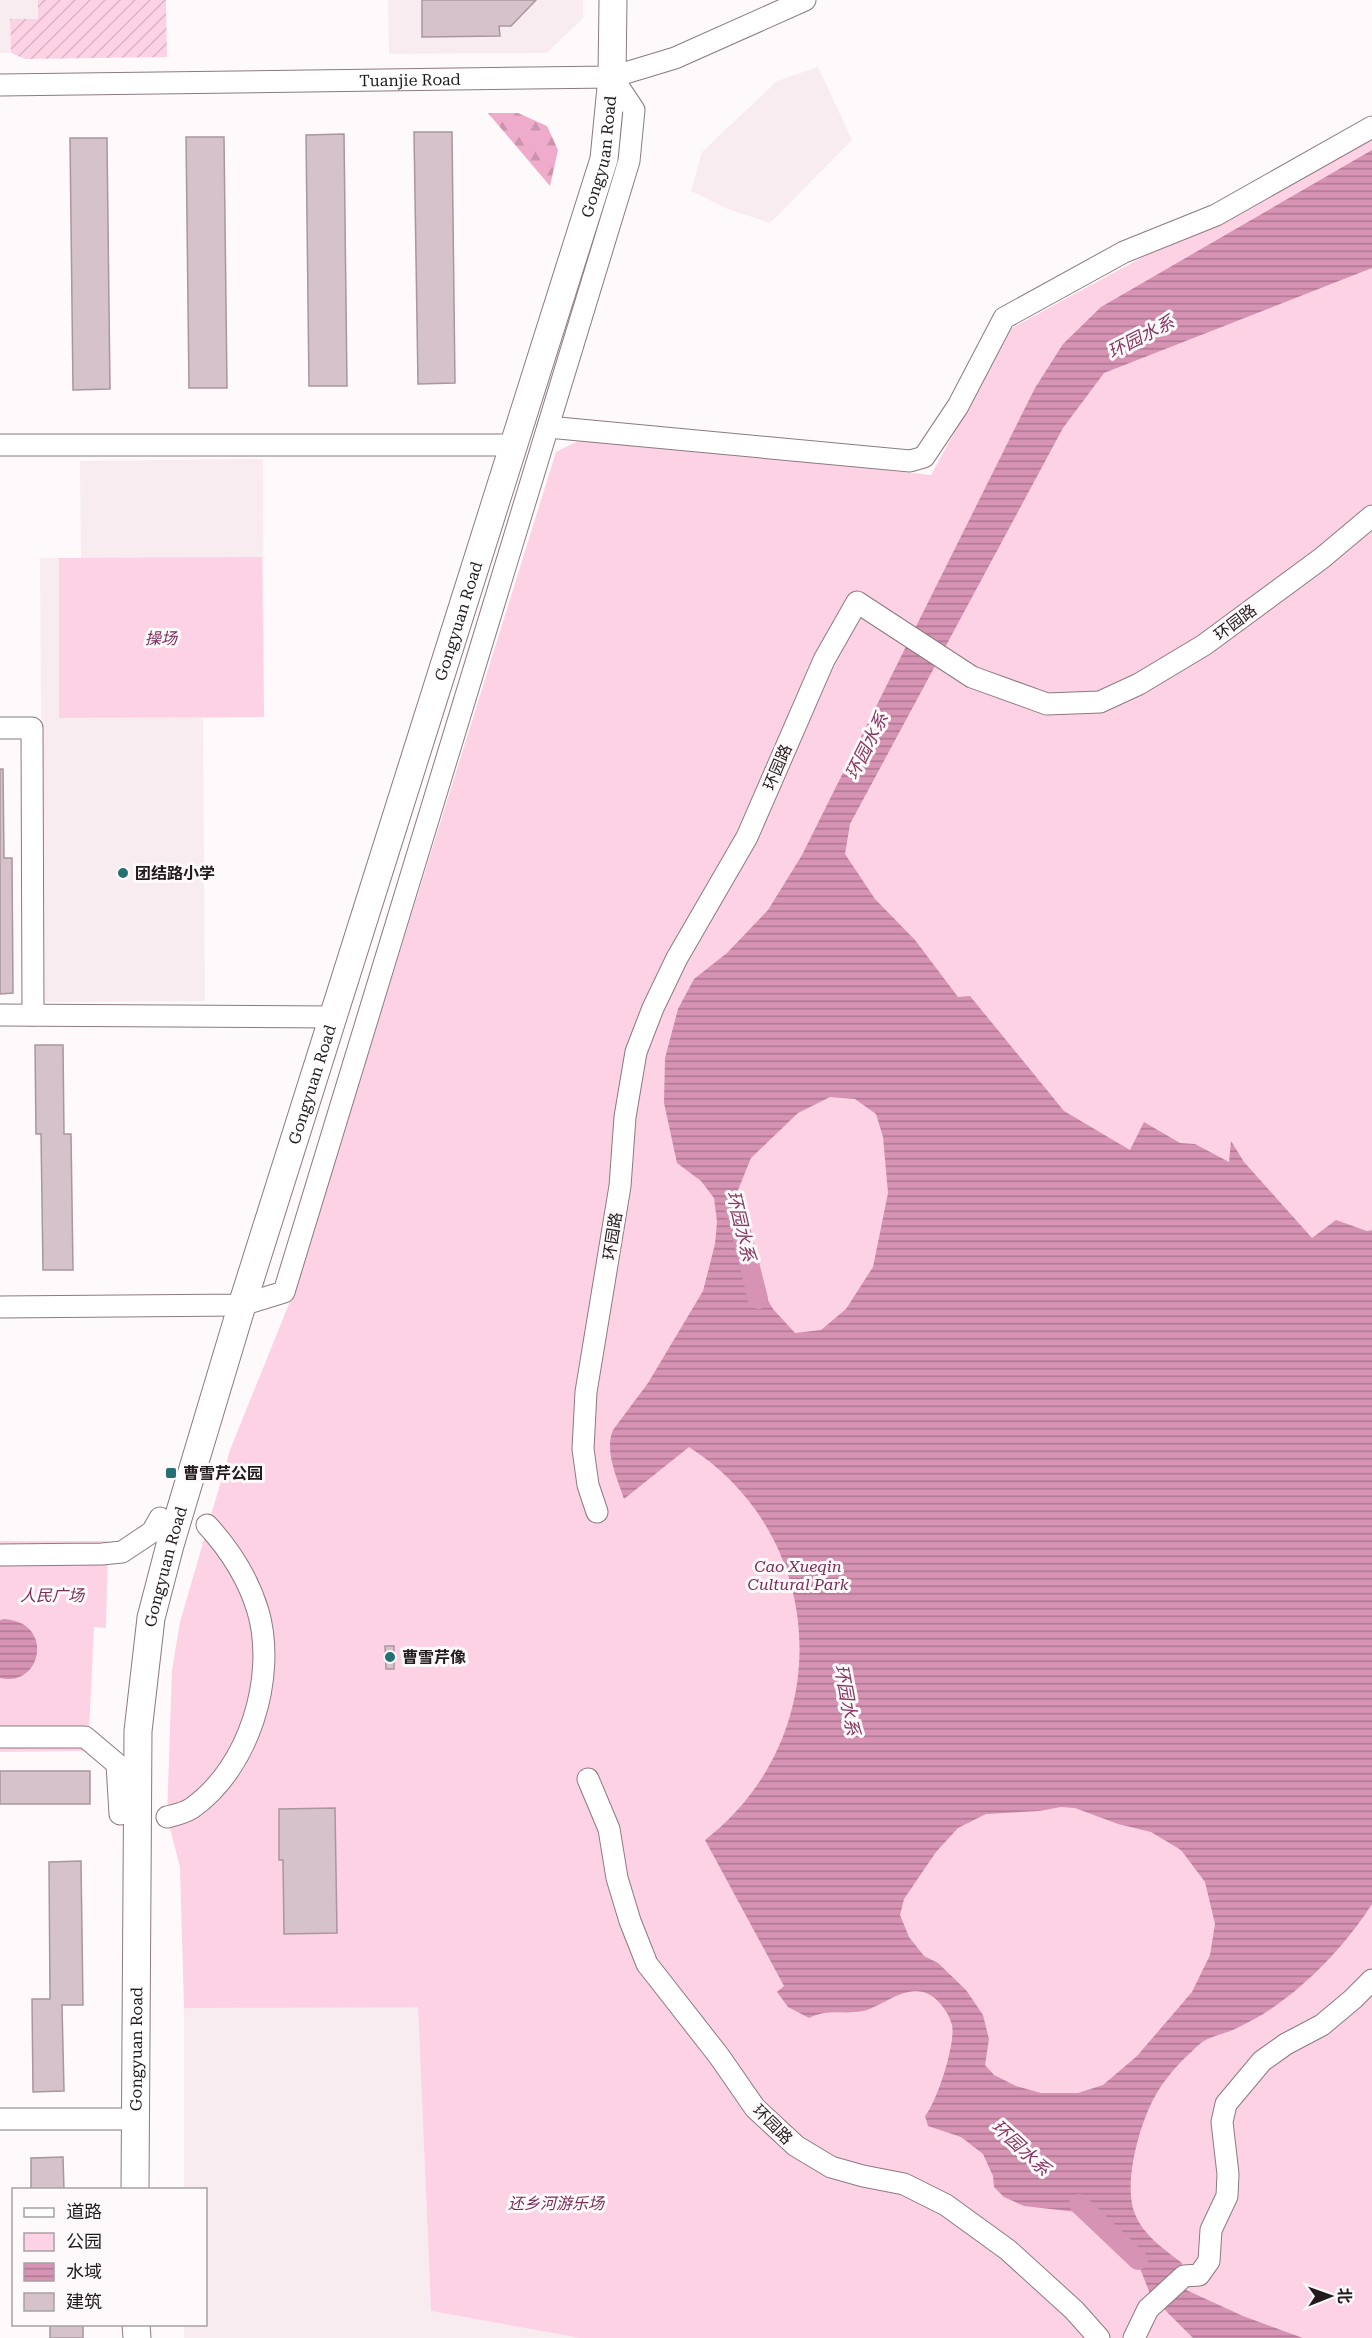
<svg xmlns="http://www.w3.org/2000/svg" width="1372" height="2338" font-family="'Roboto Serif','Noto Sans SC',serif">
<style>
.built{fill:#f8ecf1}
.green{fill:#fdd2e5}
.forest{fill:url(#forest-firs)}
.garden{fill:url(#garden-furrows)}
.water{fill:url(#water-rules);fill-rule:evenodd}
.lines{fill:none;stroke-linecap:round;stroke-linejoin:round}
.canal{stroke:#d693b3;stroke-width:20}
.building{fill:#d6c2ca;stroke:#a9969e;stroke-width:1.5}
.minor-casing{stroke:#8c7981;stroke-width:23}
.major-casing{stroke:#8c7981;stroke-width:29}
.minor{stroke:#fff;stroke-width:21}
.major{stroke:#fff;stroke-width:27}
.poi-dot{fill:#257073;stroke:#fefafb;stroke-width:2}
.labels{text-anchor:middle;stroke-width:6;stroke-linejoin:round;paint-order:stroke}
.street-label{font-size:16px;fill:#221b1e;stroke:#fefafb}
.park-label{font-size:16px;font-style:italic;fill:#7a2c57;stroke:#fefafb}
.poi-label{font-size:16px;font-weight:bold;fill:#221b1e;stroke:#fefafb;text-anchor:start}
.water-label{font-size:18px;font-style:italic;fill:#863761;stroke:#fefafb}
</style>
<defs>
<pattern id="forest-firs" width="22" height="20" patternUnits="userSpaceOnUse" patternTransform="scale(1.5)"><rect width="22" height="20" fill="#efabcb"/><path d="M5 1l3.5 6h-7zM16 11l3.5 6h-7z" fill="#cd93ae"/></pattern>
<pattern id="garden-furrows" width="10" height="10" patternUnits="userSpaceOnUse" patternTransform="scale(1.5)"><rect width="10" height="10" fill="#fdd2e5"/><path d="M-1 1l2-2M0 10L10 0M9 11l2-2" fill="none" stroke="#d9b4c4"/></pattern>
<pattern id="water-rules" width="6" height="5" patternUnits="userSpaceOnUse" patternTransform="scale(1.5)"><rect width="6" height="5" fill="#d693b3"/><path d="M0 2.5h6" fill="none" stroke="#ad7791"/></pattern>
</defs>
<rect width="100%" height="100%" fill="#fefafb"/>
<!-- built -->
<g class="built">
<polygon points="0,0 38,0 38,19 10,20 11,53 0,53"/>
<polygon points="388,0 583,0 583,18 547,53 389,54"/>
<polygon points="818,67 852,140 770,223 725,208 691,191 702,152 777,81"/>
<polygon points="263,459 264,717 203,718 205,1001 43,1002 40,558 81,558 80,461"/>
<polygon points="360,2006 418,2006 431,2311 580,2338 184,2338 184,2325 206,2324 206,2190 184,2189 184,2008"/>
</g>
<!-- green -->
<g class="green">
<polygon points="1372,140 1372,2338 580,2338 431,2311 418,2007 184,2008 180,1867 167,1817 172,1670 180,1622 230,1450 293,1294 556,452 584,438 931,475 1012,328 1163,246 1235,216"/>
<polygon points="262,557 264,717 59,718 59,558"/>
<polygon points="0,1541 108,1541 106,1628 94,1627 88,1751 0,1752"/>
</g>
<!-- forest -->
<polygon class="forest" points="488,113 518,113 547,126 558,150 550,186"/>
<!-- garden -->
<polygon class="garden" points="38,0 166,0 167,57 25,59 11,53 10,19 38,19"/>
<!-- water -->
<g class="water">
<path d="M1372 150V268L1104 373 1063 428 850 824 845 854 875 899 915 940 958 997 970 996 1064 1111 1130 1150 1144 1122 1180 1143 1195 1144 1229 1162 1231 1141 1244 1162 1312 1238 1336 1220 1367 1231 1372 1230V1904C1349 1940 1316 1976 1282 2001 1268 2012 1250 2022 1235 2029 1224 2034 1210 2036 1201 2043 1185 2057 1169 2073 1158 2091 1141 2118 1122 2183 1135 2214 1143 2235 1165 2250 1182 2263L1184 2289 1243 2316 1303 2338H1193L1151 2296 1137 2261 1101 2223 1077 2212 1024 2206 1004 2197 994 2187 993 2176 983 2154 961 2137 928 2126 925 2116C937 2102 956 2043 952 2025 949 2012 936 1995 923 1992 901 1987 883 2006 863 2011 842 2015 829 2008 809 2018L788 2007 777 1992 784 1986 705 1840C837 1738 830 1537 689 1447L624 1499C617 1478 604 1451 613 1430L648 1383 703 1291 715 1244 717 1222 714 1198 701 1181 677 1163 664 1103 665 1058 678 1009 694 979 727 953 768 910 802 855 1035 388 1063 344 1101 307ZM830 1097 855 1099 876 1114 883 1137 888 1193 873 1267 846 1309 821 1330 795 1333 773 1309 750 1270 742 1234 738 1190 751 1158 798 1113ZM1061 1807 1075 1808 1118 1824 1151 1832 1181 1850 1205 1882 1215 1924 1210 1955 1192 1992 1137 2056 1103 2085 1078 2093H1041L1016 2086 994 2075 985 2065 989 2039 983 2015 966 1990 938 1963 924 1956 909 1937 900 1915 904 1899 936 1852 958 1828 986 1814 1039 1811Z"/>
<path d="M4 1619C55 1622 42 1688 0 1678V1620Z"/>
</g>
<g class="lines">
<!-- canal -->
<g class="canal">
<polyline points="735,1208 758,1299"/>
<polyline points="1079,2204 1138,2260"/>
</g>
</g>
<!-- building -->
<g class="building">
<polygon points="422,0 536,0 511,26 499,26 500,36 422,37"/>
<polygon points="414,132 452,132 455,383 418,384"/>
<polygon points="344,134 347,386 309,386 306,135"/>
<polygon points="186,137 224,137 227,388 189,388"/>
<polygon points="70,138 107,138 110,389 73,390"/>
<polygon points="0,769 3,769 4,858 12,858 13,993 0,994"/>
<polygon points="35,1045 63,1045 64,1134 71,1134 73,1270 43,1270 41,1134 36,1134"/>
<polygon points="385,1646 394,1646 394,1669 386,1669"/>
<rect x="0" y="1771" width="90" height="33"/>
<polygon points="335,1808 337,1933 284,1934 283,1860 279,1860 279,1809"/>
<polygon points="81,1861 83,2005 62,2005 64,2091 33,2092 32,1999 50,1999 49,1862"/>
<polygon points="63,2157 64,2190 31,2190 31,2158"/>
<rect x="50" y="2324" width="33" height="14"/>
</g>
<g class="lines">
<defs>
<g id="minor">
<path id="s1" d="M0 85 612 77 675 58 805 0"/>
<polyline points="548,427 910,461 924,457 958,406 1004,318 1124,252 1216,215 1372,127"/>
<polyline points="0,445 514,445"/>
<polyline points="0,728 32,728 33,1015"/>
<polyline points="0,1015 334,1017"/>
<polyline points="0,1307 242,1305 284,1292 629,161 634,110 612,77"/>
<polyline points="597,1512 588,1485 583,1449 586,1392 620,1186 625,1117 636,1052 653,1008 677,958 747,837 824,660 857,602 972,677 1047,704 1100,702 1139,684 1204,645 1322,558 1372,516"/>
<polyline points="0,1555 102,1554 122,1552 152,1532 160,1518"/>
<polyline points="0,1737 85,1737 117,1764 120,1814"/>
<polyline points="588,1779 609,1829 617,1878 630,1921 647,1964 719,2056 755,2108 796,2146 831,2167 863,2176 904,2184 946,2205 1008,2250 1074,2310 1099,2338"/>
<path d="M167 1817C175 1815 185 1813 192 1808 249 1768 277 1677 258 1611 248 1578 230 1550 207 1525"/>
<polyline points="0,2119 135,2119"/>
<polyline points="1134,2338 1148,2309 1184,2276 1199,2275 1209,2261 1211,2230 1227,2196 1228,2174 1222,2122 1226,2104 1262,2061 1286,2044 1322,2025 1353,1999 1372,1980"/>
</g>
<g id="major">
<path id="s2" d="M135 2190 138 1731 151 1618 170 1545 242 1305 604 159 612 77 613 0"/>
<polyline points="136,2324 137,2338"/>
</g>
</defs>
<!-- minor casing -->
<use href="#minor" class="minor-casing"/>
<!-- major casing -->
<use href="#major" class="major-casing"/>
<!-- minor -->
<use href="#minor" class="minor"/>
<!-- major -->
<use href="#major" class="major"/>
</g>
<!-- markers -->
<g class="poi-dot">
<circle cx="123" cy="873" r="6"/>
<rect x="165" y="1467" width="12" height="12" rx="3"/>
<circle cx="390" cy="1657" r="6"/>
</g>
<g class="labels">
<!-- street labels -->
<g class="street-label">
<text dy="6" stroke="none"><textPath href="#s1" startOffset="410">Tuanjie Road</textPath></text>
<text dy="6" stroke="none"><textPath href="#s2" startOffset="2102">Gongyuan Road</textPath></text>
<text dy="6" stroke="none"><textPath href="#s2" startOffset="1616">Gongyuan Road</textPath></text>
<text transform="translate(1235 622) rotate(-37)" y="6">环园路</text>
<text transform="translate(777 767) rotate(-67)" y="6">环园路</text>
<text dy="6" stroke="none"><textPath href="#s2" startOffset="1130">Gongyuan Road</textPath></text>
<text transform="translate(612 1236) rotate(-81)" y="6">环园路</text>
<text dy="6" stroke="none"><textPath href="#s2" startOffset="626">Gongyuan Road</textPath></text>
<text dy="6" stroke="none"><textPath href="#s2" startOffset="141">Gongyuan Road</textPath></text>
<text transform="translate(773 2124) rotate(45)" y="6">环园路</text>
</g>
<!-- park labels -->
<g class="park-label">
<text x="161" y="644">操场</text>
<text x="798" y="1572">Cao Xueqin<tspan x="798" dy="18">Cultural Park</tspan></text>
<text x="52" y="1601">人民广场</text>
<text x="556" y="2209">还乡河游乐场</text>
</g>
<!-- poi labels -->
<g class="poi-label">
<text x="135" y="879">团结路小学</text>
<text x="183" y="1479">曹雪芹公园</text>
<text x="402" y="1663">曹雪芹像</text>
</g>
<!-- water labels -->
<g class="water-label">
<text transform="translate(1141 337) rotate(-27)" y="6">环园水系</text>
<text transform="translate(867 746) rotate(-63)" y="6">环园水系</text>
<text transform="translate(741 1226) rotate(77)" y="6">环园水系</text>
<text transform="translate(847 1700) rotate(80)" y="6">环园水系</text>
<text transform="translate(1021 2148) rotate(43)" y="6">环园水系</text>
</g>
</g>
<!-- legend -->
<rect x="12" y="2188" width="195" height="138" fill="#fefafb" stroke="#a6a1a3" stroke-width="1.5"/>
<rect x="24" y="2208" width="30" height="9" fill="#ffffff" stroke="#a6a1a3" stroke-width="1.5"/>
<text x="66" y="2218" font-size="18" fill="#221b1e">道路</text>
<rect x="24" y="2233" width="30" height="18" fill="#fdd2e5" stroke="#a6a1a3" stroke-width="1.5"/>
<text x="66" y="2248" font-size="18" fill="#221b1e">公园</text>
<rect x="24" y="2263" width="30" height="18" fill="url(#water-rules)" stroke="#a6a1a3" stroke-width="1.5"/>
<text x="66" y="2278" font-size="18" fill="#221b1e">水域</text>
<rect x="24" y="2293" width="30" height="18" fill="#d6c2ca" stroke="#a6a1a3" stroke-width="1.5"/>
<text x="66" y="2308" font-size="18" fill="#221b1e">建筑</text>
<!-- north arrow -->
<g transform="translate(1330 2296) rotate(89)" stroke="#fefafb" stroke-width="4.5" paint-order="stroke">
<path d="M0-4.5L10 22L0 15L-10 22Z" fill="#221b1e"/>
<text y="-9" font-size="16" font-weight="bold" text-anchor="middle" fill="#221b1e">北</text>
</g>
</svg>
